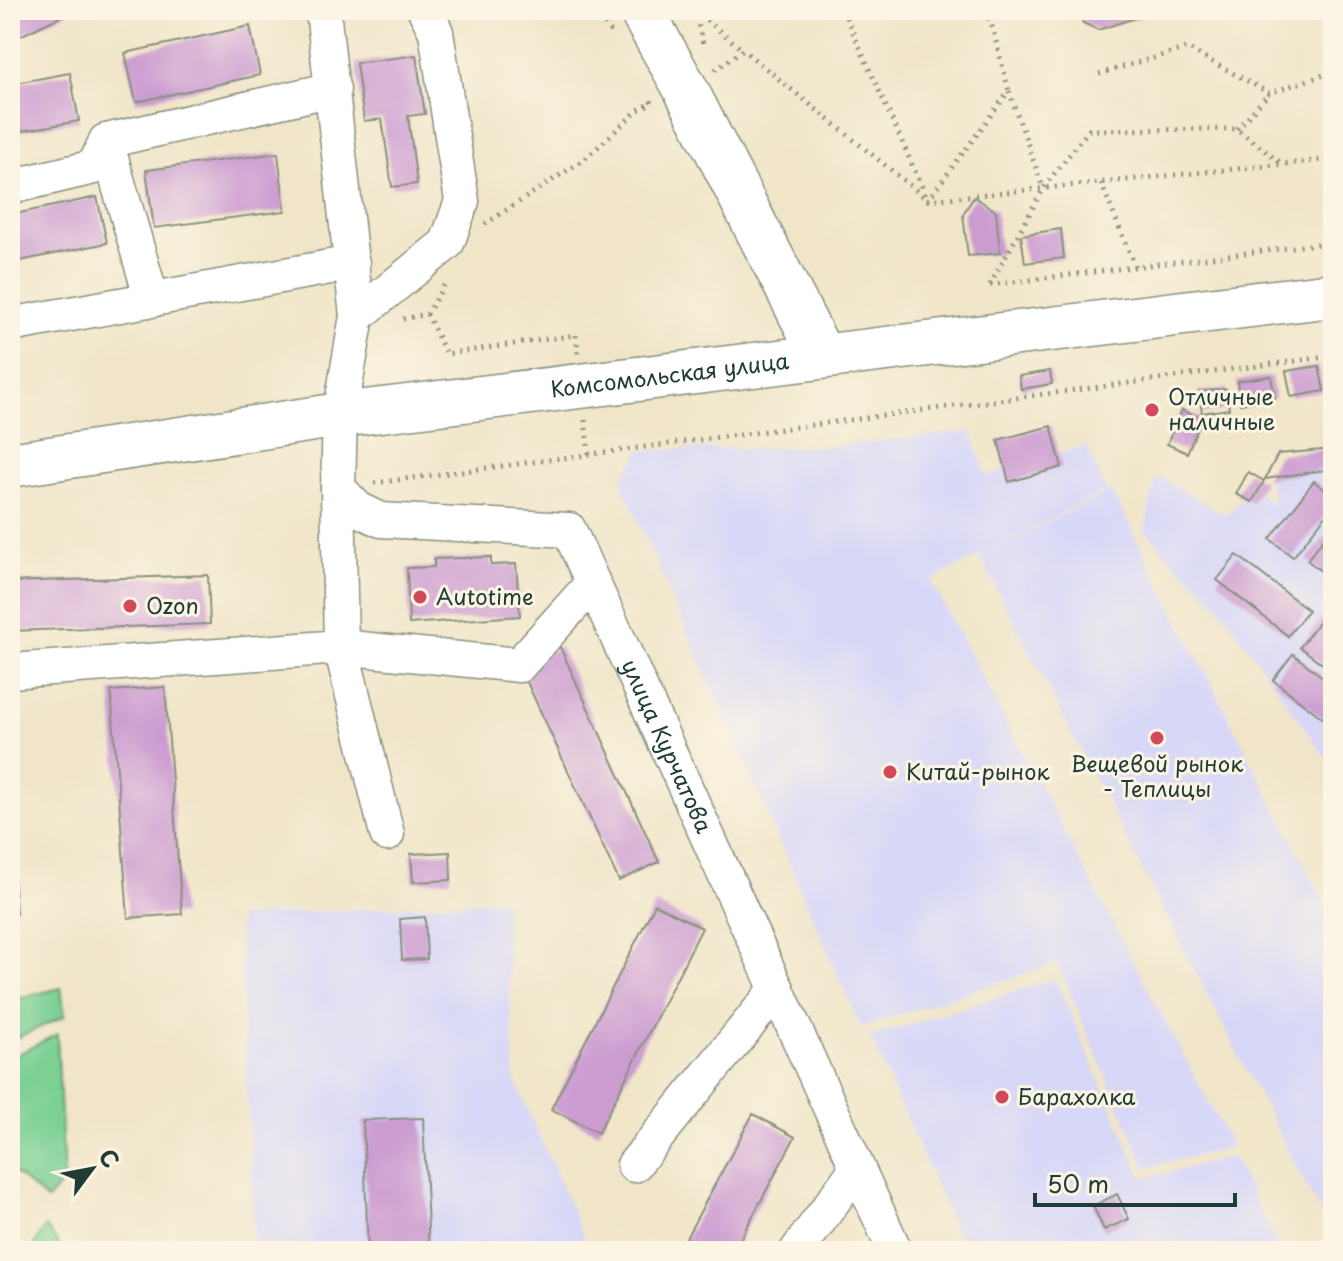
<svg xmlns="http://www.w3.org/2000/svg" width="1343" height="1261" font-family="'Playpen Sans',sans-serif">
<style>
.built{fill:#d7d7f8}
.green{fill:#7bd094;stroke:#4d8664;stroke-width:2}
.building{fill:#cc9cd1}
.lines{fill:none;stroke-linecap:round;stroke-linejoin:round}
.minor-casing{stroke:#88917e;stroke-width:37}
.major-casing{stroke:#88917e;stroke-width:47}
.path{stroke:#88917e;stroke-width:5;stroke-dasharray:2 6;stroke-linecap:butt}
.minor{stroke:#fff;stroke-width:34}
.major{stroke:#fff;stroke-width:44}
.poi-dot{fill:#d1495b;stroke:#fcf5e5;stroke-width:3}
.labels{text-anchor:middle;stroke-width:6;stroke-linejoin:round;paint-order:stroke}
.street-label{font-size:22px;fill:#1f3d34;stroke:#fcf5e5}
.poi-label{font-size:22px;fill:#1f3d34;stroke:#fcf5e5;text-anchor:start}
</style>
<rect width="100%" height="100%" fill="#fcf5e5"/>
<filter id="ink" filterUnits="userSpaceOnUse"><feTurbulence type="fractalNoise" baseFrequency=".0125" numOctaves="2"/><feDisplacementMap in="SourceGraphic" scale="16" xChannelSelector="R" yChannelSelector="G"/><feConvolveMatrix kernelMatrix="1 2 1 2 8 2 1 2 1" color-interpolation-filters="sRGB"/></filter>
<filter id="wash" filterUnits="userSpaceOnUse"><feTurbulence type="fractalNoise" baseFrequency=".006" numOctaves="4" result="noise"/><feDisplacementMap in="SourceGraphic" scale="32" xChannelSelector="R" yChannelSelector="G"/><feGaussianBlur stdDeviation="1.8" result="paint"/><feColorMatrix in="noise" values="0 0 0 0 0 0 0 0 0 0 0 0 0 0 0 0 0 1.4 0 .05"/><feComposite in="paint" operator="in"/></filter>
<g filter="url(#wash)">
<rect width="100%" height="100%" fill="#f0e5c8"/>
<!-- built -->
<g class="built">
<polygon points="971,431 986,476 1086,446 1106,490 931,581 1232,1147 1146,1168 1057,963 861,1027 621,482 641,450 827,447"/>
<polygon points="1333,467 1333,768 1221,609 1145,531 1156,476 1227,516 1251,486 1274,505 1269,479"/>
<polygon points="1111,490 1333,919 1333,1237 980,557"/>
<polygon points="504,900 515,1081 590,1251 255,1251 238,917"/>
<polygon points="1055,979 1143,1178 1233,1157 1280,1251 965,1251 870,1037"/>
</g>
<!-- green -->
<g class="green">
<polygon points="61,988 65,1016 10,1041 10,1000"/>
<polygon points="57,1034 64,1180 47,1200 10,1169 10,1058"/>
<polygon points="46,1227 64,1251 30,1251"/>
</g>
<g id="blocks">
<!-- building -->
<g class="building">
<polygon points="10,10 74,10 10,41"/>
<polygon points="1079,10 1157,10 1157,11 1098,30 1083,23"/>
<polygon points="1220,10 1248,10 1224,19"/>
<polygon points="250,26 260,75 136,102 125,53"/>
<polygon points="416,55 425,114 408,116 417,184 392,187 382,119 364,121 356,63"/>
<polygon points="70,73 79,121 10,133 10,84"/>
<polygon points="278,153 285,211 154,228 146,170"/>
<polygon points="97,197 107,243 10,263 10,215"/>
<polygon points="974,197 996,211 1000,253 968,256 963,214"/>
<polygon points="1061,229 1064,258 1025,263 1021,235"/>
<polygon points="1333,364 1333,395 1330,395 1326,366"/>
<polygon points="1319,366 1324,391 1291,397 1286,371"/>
<polygon points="1050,371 1052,384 1021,389 1019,376"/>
<polygon points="1271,376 1275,398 1240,404 1237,381"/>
<polygon points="1227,389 1229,409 1202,413 1199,392"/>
<polygon points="1182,410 1202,419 1187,453 1167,444"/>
<polygon points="1051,426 1062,467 1009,482 998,440"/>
<polygon points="1333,449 1333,469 1265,479 1278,454"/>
<polygon points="1248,472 1264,481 1252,502 1236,494"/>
<polygon points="1314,481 1333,496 1333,506 1293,557 1270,539"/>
<polygon points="1333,527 1333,578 1332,580 1307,560"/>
<polygon points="1237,555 1308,610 1288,636 1217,580"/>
<polygon points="491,557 491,565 516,564 520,616 409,624 407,568 434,567 434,559"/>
<polygon points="208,575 210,624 10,631 10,582"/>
<polygon points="1321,619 1333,628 1333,672 1300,647"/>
<polygon points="560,647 659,862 619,881 519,665"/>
<polygon points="1293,654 1333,685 1333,726 1273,680"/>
<polygon points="165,687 182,914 128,918 111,691"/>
<polygon points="450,852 451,880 413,882 411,854"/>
<polygon points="10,858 12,858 16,914 10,914"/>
<polygon points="655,904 702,928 598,1133 551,1109"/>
<polygon points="425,917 427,959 402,960 400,919"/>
<polygon points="753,1114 795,1137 734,1251 679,1251"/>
<polygon points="423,1118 429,1251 368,1251 363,1120"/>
<polygon points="1117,1194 1129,1219 1104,1230 1093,1206"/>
<polygon points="531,1242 531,1251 476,1251 476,1244"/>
</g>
</g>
</g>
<g filter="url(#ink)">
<use href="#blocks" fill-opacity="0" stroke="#88917e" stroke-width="2"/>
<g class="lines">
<defs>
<g id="minor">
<polyline points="106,141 152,300"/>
<polyline points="10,187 94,167 106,141 333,89"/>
<polyline points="357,316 447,243 462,201 436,32 425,10"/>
<polyline points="21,323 352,263"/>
<path id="s1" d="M338 488 358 509 381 520 569 530 895 1251"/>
<polyline points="10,671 341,647 338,488 340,415 357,316 323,10"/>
<polyline points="387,834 341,647 519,665 593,583"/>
<polyline points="634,1165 777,989"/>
<polyline points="797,1251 857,1168"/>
</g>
<g id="major">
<polyline points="641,10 684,86 822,356"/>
<path id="s2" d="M10 465 340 415 1333 295"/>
</g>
</defs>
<!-- minor casing -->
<use href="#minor" class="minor-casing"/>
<!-- major casing -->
<use href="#major" class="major-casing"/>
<!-- path -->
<g class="path">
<polyline points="597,10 611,33"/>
<polyline points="694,10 704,47"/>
<polyline points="694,10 743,50"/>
<polyline points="843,10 928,200 1009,91 1043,188 1089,130 1237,129 1281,163"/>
<polyline points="974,10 990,19"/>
<polyline points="991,10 990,19 1009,91"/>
<polyline points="715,70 743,50 928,200 1333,159"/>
<polyline points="1099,74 1187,48 1269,93 1333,72"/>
<polyline points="1237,129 1269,93"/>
<polyline points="1101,183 1135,266"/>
<polyline points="485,224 585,159 638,110 652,103 651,100"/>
<polyline points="1325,243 1333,225"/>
<polyline points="990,285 1325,243 1327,264"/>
<polyline points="990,285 1043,189"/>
<polyline points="427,314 446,354 576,335 578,354"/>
<polyline points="403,319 427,314 444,285"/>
<polyline points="585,420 589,454"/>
<polyline points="374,483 1333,356"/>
</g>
<!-- minor -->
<use href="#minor" class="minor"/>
<!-- major -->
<use href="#major" class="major"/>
</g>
</g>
<!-- markers -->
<g class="poi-dot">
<circle cx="1152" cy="410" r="8"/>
<circle cx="420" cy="597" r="8"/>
<circle cx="130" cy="606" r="8"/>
<circle cx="1157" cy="738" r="8"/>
<circle cx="890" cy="772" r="8"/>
<circle cx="1002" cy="1097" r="8"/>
</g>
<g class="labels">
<!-- street labels -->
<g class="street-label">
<text dy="8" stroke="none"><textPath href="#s2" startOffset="666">Комсомольская улица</textPath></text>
<text dy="8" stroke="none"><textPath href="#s1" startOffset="480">улица Курчатова</textPath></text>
</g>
<!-- poi labels -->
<g class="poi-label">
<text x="1168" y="405">Отличные<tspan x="1168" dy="25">наличные</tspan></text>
<text x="436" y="605">Autotime</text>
<text x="146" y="614">Ozon</text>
<text x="1157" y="772" text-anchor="middle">Вещевой рынок<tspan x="1157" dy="25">- Теплицы</tspan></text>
<text x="906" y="780">Китай-рынок</text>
<text x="1018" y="1105">Барахолка</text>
</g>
</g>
<!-- margin -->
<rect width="1343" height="1261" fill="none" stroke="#fcf5e5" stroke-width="40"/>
<!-- north arrow -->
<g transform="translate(92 1169) rotate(58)" stroke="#fcf5e5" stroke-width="6" paint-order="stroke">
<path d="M0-6L14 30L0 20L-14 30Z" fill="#1f3d34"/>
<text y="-12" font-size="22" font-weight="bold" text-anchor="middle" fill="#1f3d34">С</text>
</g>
<!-- scale -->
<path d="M1035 1193v12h200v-12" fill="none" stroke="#1f3d34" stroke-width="4"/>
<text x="1047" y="1193" font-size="24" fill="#1f3d34" stroke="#fcf5e5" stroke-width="6" paint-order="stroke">50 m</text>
</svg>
